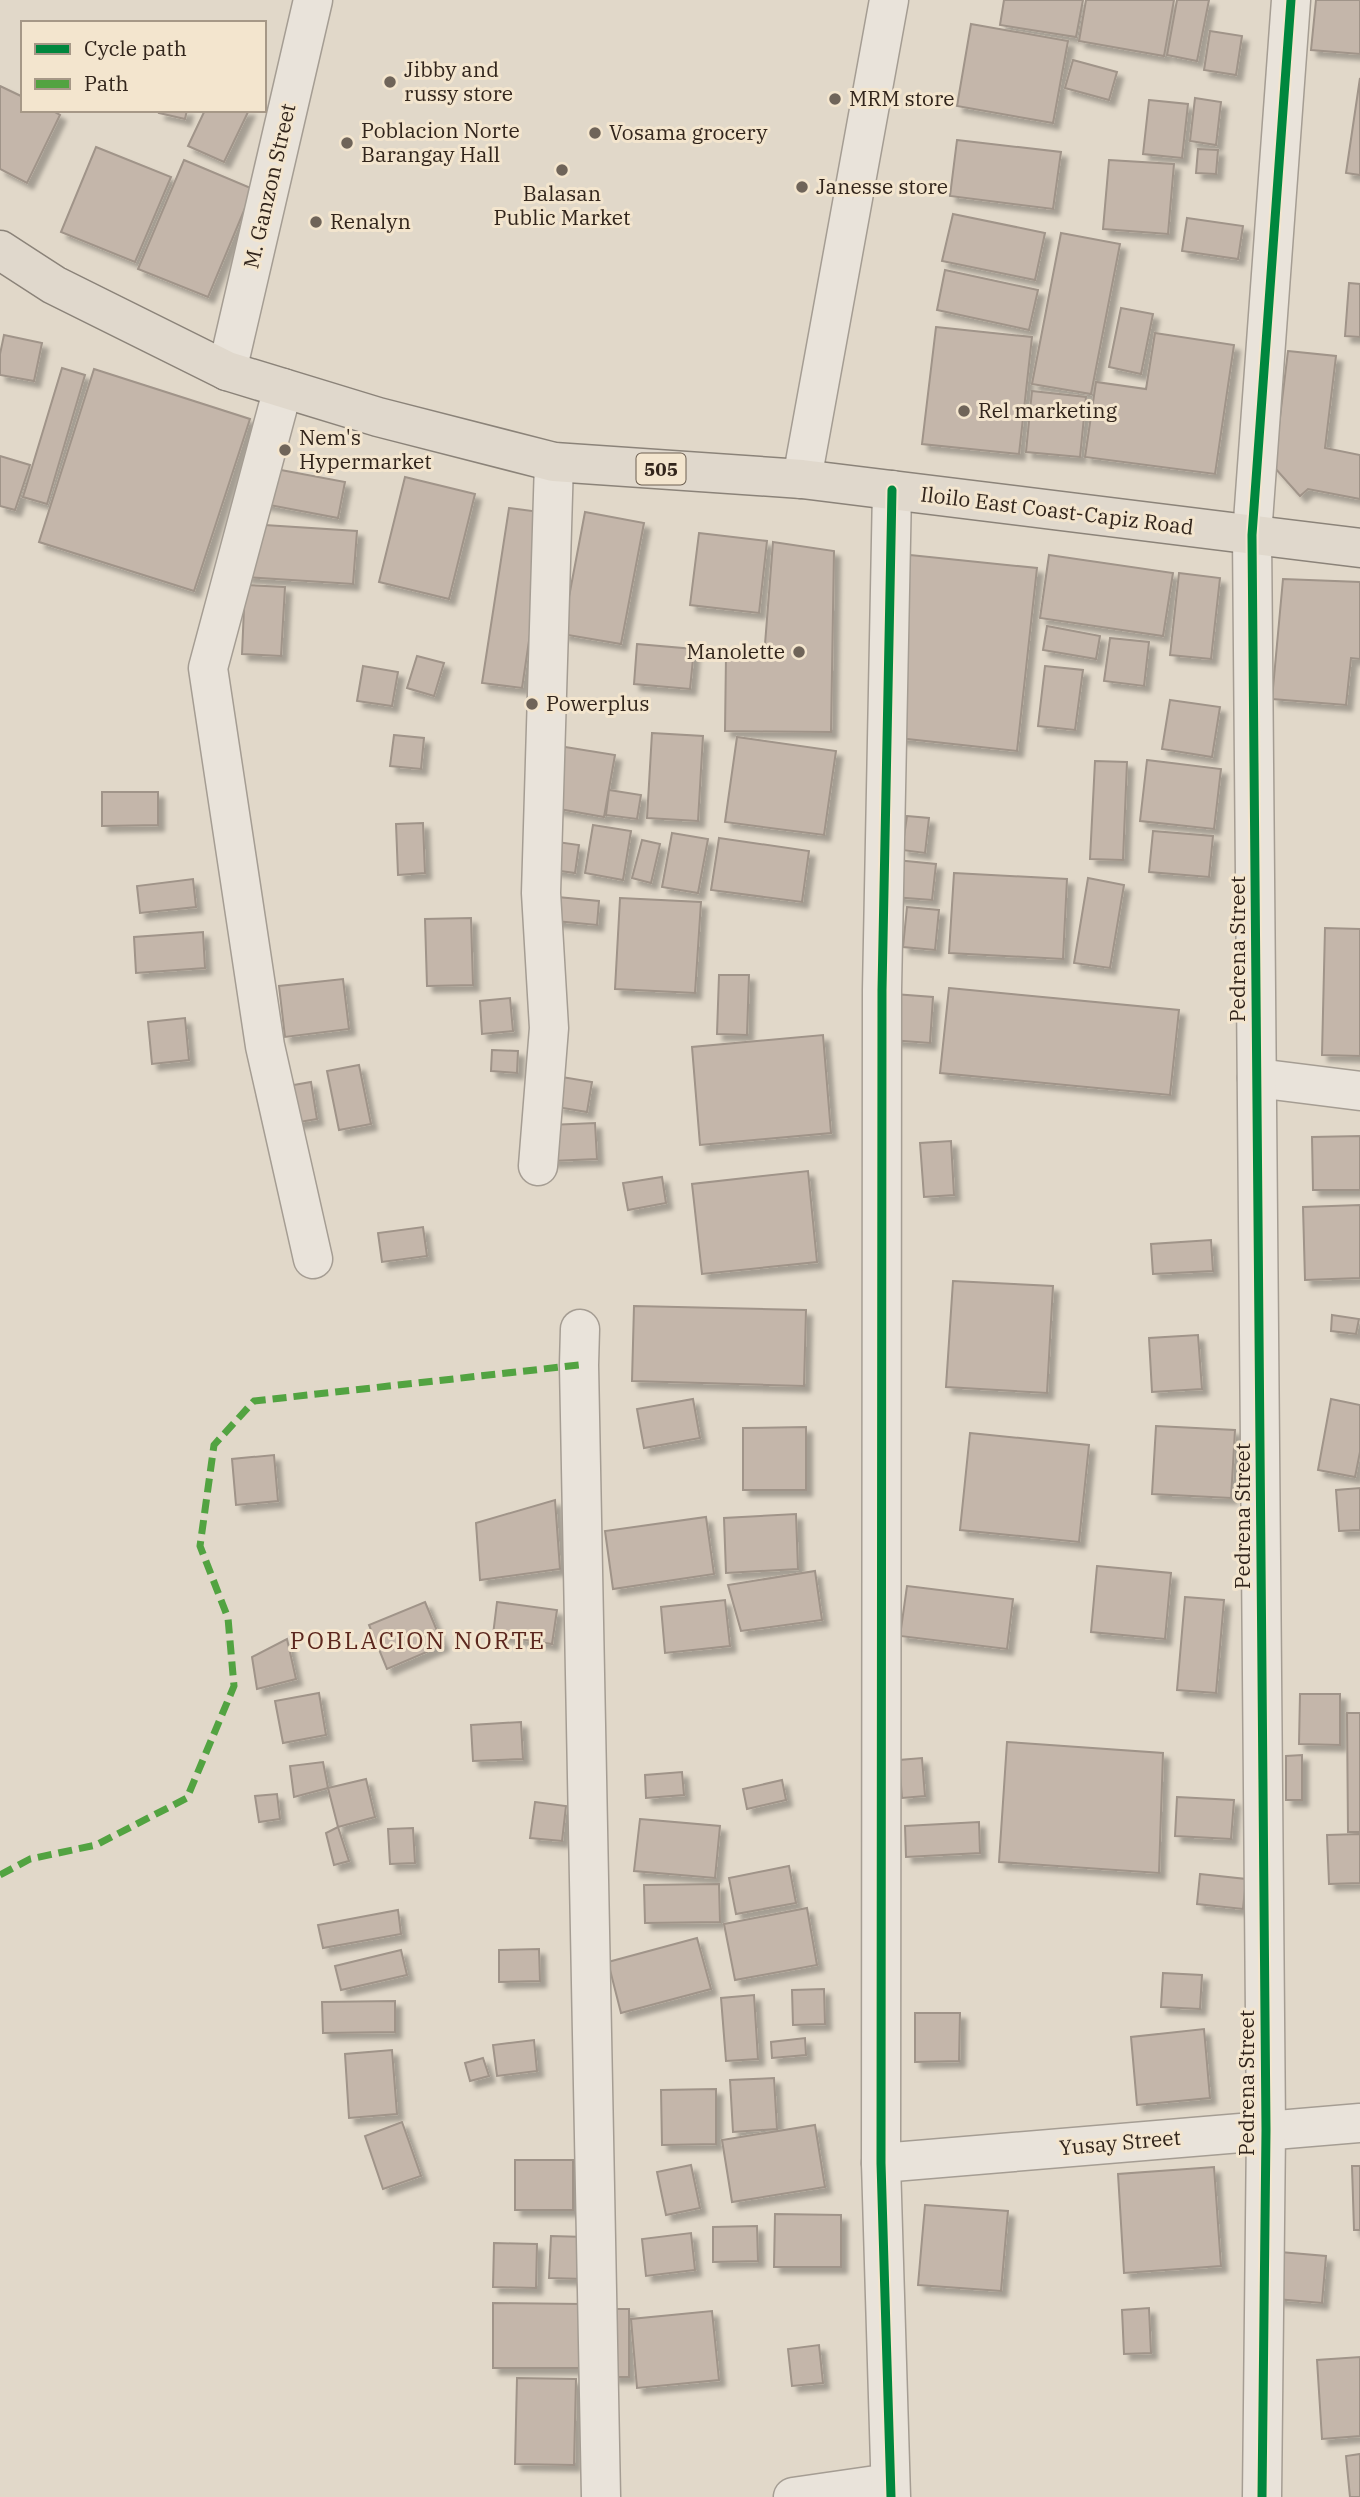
<svg xmlns="http://www.w3.org/2000/svg" width="1360" height="2497" font-family="'IBM Plex Serif',serif">
<style>
.building{fill:#c4b6aa;stroke:#a09489;stroke-width:2;filter:url(#shadow)}
.lines{fill:none;stroke-linecap:round;stroke-linejoin:round}
.minor-casing{stroke:#a59d93;stroke-width:41}
.major-casing{stroke:#8b8379;stroke-width:41}
.minor{stroke:#e9e3da;stroke-width:38}
.major{stroke:#e0d8cc;stroke-width:38}
.quiet{stroke:#52a341;stroke-width:7;stroke-dasharray:14 7;stroke-linecap:butt}
.cycleway-casing{stroke:#f3e5ce;stroke-width:13}
.cycleway{stroke:#00873e;stroke-width:9}
.poi-dot{fill:#6f6459;stroke:#f3e5ce;stroke-width:2.5}
.labels{text-anchor:middle;stroke-width:6;stroke-linejoin:round;paint-order:stroke}
.shield{fill:#f3e5ce;stroke:#6c5f51;stroke-width:2}
.shield-label{font-size:19px;font-weight:bold;fill:#32251c}
.poi-label{font-size:21px;fill:#32251c;stroke:#f3e5ce;text-anchor:start}
.street-label{font-size:21px;fill:#32251c;stroke:#f3e5ce}
.quarter-label{font-size:24px;letter-spacing:2px;fill:#5c271e;stroke:#f3e5ce}
</style>
<defs>
<filter id="shadow"><feDropShadow dx="6" dy="6" stdDeviation="2" flood-color="#0004"/></filter>
</defs>
<rect width="100%" height="100%" fill="#e1d8c9"/>
<!-- building -->
<g class="building">
<polygon points="1004,0 1083,0 1076,37 1000,25"/>
<polygon points="1086,0 1174,0 1164,56 1079,41"/>
<polygon points="1177,0 1209,0 1197,61 1167,55"/>
<polygon points="1316,0 1360,0 1360,54 1311,50"/>
<polygon points="971,24 1068,41 1053,123 957,106"/>
<polygon points="1210,31 1242,36 1236,75 1204,70"/>
<polygon points="1073,60 1117,72 1109,100 1065,88"/>
<polygon points="1360,78 1360,175 1346,173"/>
<polygon points="0,86 23,97 23,110 51,110 60,115 27,183 0,169"/>
<polygon points="1195,98 1221,102 1216,145 1190,141"/>
<polygon points="1149,100 1188,104 1182,158 1143,154"/>
<polygon points="160,110 187,110 185,119 159,113"/>
<polygon points="205,110 249,110 224,162 188,146"/>
<polygon points="957,140 1061,152 1053,209 950,196"/>
<polygon points="96,147 171,177 135,262 61,232"/>
<polygon points="1198,149 1218,150 1216,174 1196,173"/>
<polygon points="184,160 253,189 208,297 138,269"/>
<polygon points="1109,160 1174,164 1168,234 1103,229"/>
<polygon points="953,214 1045,233 1035,280 942,261"/>
<polygon points="1187,218 1243,226 1238,259 1182,251"/>
<polygon points="1061,233 1120,244 1091,394 1032,384"/>
<polygon points="945,270 1038,290 1029,330 937,310"/>
<polygon points="1349,283 1360,284 1360,337 1345,336"/>
<polygon points="1121,308 1153,314 1141,374 1109,367"/>
<polygon points="936,327 1032,337 1019,454 922,444"/>
<polygon points="1155,333 1234,345 1215,474 1085,457 1096,382 1146,389"/>
<polygon points="4,335 42,343 34,381 0,375 0,354"/>
<polygon points="1288,351 1336,356 1325,448 1360,455 1360,499 1308,489 1300,496 1274,467"/>
<polygon points="62,368 85,375 47,504 23,497"/>
<polygon points="94,369 250,419 194,591 39,542"/>
<polygon points="1032,391 1086,397 1080,457 1026,452"/>
<polygon points="0,456 30,465 15,510 0,506"/>
<polygon points="265,467 345,482 338,518 259,503"/>
<polygon points="405,477 475,494 449,599 379,582"/>
<polygon points="509,508 548,513 522,688 482,683"/>
<polygon points="585,512 644,523 621,644 562,634"/>
<polygon points="249,524 357,531 353,584 245,577"/>
<polygon points="699,533 767,541 759,613 690,605"/>
<polygon points="773,542 834,551 831,732 725,731 726,656 764,657"/>
<polygon points="910,555 1037,568 1017,751 889,737"/>
<polygon points="1049,555 1173,573 1163,636 1040,618"/>
<polygon points="1179,573 1220,578 1211,659 1170,655"/>
<polygon points="1283,579 1360,582 1360,659 1351,658 1346,705 1272,699"/>
<polygon points="245,585 285,587 281,656 242,654"/>
<polygon points="1047,626 1100,636 1096,659 1043,650"/>
<polygon points="1110,638 1149,642 1144,686 1104,681"/>
<polygon points="637,644 694,649 690,689 634,684"/>
<polygon points="417,656 444,663 434,696 407,688"/>
<polygon points="363,666 398,672 392,706 357,701"/>
<polygon points="1045,666 1083,670 1075,730 1038,726"/>
<polygon points="1170,700 1220,707 1212,757 1162,749"/>
<polygon points="652,733 703,736 698,821 647,818"/>
<polygon points="394,735 424,738 421,769 390,766"/>
<polygon points="737,737 836,751 824,835 725,822"/>
<polygon points="559,746 615,755 604,817 548,807"/>
<polygon points="1147,760 1221,769 1214,829 1140,821"/>
<polygon points="1095,761 1127,762 1123,860 1090,859"/>
<polygon points="609,790 641,795 637,819 606,815"/>
<polygon points="102,792 158,792 158,825 102,826"/>
<polygon points="907,816 929,818 925,853 902,850"/>
<polygon points="423,823 425,873 398,875 396,824"/>
<polygon points="593,825 631,831 623,880 585,873"/>
<polygon points="1153,831 1213,836 1209,877 1149,872"/>
<polygon points="672,833 708,839 698,893 662,887"/>
<polygon points="719,838 809,851 802,902 711,890"/>
<polygon points="642,840 660,844 651,883 632,878"/>
<polygon points="550,841 579,845 575,873 546,869"/>
<polygon points="896,860 936,864 932,900 893,897"/>
<polygon points="954,873 1067,879 1063,959 949,953"/>
<polygon points="1088,878 1124,885 1110,968 1074,963"/>
<polygon points="193,879 196,907 140,913 137,886"/>
<polygon points="547,896 599,901 597,925 545,920"/>
<polygon points="620,898 701,902 695,993 615,989"/>
<polygon points="907,907 939,910 935,950 903,947"/>
<polygon points="471,918 473,985 427,986 425,919"/>
<polygon points="1325,928 1360,929 1360,1056 1322,1055"/>
<polygon points="203,932 205,968 136,973 134,937"/>
<polygon points="719,975 749,975 747,1035 717,1034"/>
<polygon points="343,979 349,1029 285,1037 279,986"/>
<polygon points="949,988 1179,1010 1170,1095 940,1073"/>
<polygon points="894,994 933,997 930,1043 890,1040"/>
<polygon points="510,998 513,1031 482,1034 480,1001"/>
<polygon points="185,1018 189,1060 152,1064 148,1022"/>
<polygon points="823,1035 831,1133 700,1145 692,1047"/>
<polygon points="492,1050 518,1051 517,1073 491,1071"/>
<polygon points="359,1065 371,1124 339,1130 327,1071"/>
<polygon points="562,1077 592,1082 587,1112 557,1107"/>
<polygon points="311,1082 317,1119 288,1124 282,1087"/>
<polygon points="595,1123 597,1159 551,1161 549,1125"/>
<polygon points="1360,1136 1360,1190 1313,1190 1312,1137"/>
<polygon points="951,1141 954,1195 924,1197 920,1143"/>
<polygon points="808,1171 817,1262 702,1274 692,1184"/>
<polygon points="662,1177 666,1203 628,1210 623,1183"/>
<polygon points="1360,1205 1360,1278 1305,1280 1303,1207"/>
<polygon points="423,1227 427,1256 382,1262 378,1233"/>
<polygon points="1211,1240 1213,1271 1153,1274 1151,1244"/>
<polygon points="953,1281 1053,1286 1047,1393 946,1387"/>
<polygon points="634,1306 806,1310 804,1386 632,1381"/>
<polygon points="1332,1315 1359,1319 1356,1334 1331,1331"/>
<polygon points="1198,1335 1202,1389 1152,1392 1149,1338"/>
<polygon points="693,1399 700,1438 644,1448 637,1409"/>
<polygon points="1331,1399 1360,1405 1360,1452 1355,1477 1318,1470"/>
<polygon points="1156,1426 1235,1430 1231,1498 1152,1494"/>
<polygon points="806,1427 806,1490 743,1490 743,1428"/>
<polygon points="970,1433 1089,1445 1079,1542 960,1530"/>
<polygon points="274,1455 278,1501 236,1505 232,1459"/>
<polygon points="1360,1488 1360,1530 1339,1531 1336,1490"/>
<polygon points="555,1500 560,1569 480,1580 476,1523"/>
<polygon points="796,1514 798,1569 726,1573 724,1518"/>
<polygon points="706,1517 714,1574 613,1589 605,1531"/>
<polygon points="1097,1566 1171,1573 1165,1639 1091,1632"/>
<polygon points="815,1571 822,1620 741,1631 728,1585"/>
<polygon points="907,1586 1013,1599 1007,1649 900,1636"/>
<polygon points="1185,1597 1224,1600 1216,1693 1177,1690"/>
<polygon points="725,1600 730,1646 665,1653 661,1607"/>
<polygon points="425,1602 443,1645 387,1669 369,1625"/>
<polygon points="497,1602 557,1610 552,1644 493,1635"/>
<polygon points="287,1639 296,1679 257,1689 252,1657"/>
<polygon points="319,1693 326,1735 283,1743 275,1701"/>
<polygon points="1300,1694 1340,1694 1340,1745 1299,1744"/>
<polygon points="1347,1713 1360,1713 1360,1832 1348,1832"/>
<polygon points="521,1722 523,1759 473,1761 471,1725"/>
<polygon points="1007,1742 1163,1753 1159,1873 999,1862"/>
<polygon points="1302,1755 1302,1800 1286,1800 1286,1756"/>
<polygon points="922,1758 925,1796 902,1798 899,1760"/>
<polygon points="323,1762 328,1788 294,1797 290,1766"/>
<polygon points="682,1772 684,1795 646,1798 645,1775"/>
<polygon points="366,1779 375,1817 338,1827 328,1788"/>
<polygon points="782,1780 786,1800 747,1809 743,1789"/>
<polygon points="277,1794 280,1819 259,1822 255,1796"/>
<polygon points="1177,1797 1234,1800 1231,1839 1175,1836"/>
<polygon points="535,1802 566,1806 562,1841 530,1838"/>
<polygon points="640,1819 720,1826 715,1878 634,1871"/>
<polygon points="979,1822 980,1853 906,1857 905,1826"/>
<polygon points="338,1827 349,1861 334,1865 326,1833"/>
<polygon points="413,1828 415,1863 390,1864 388,1829"/>
<polygon points="1360,1834 1360,1883 1329,1884 1327,1835"/>
<polygon points="789,1866 796,1903 736,1914 729,1878"/>
<polygon points="1200,1874 1246,1879 1243,1909 1197,1904"/>
<polygon points="719,1884 720,1922 645,1923 644,1885"/>
<polygon points="807,1908 817,1965 735,1980 724,1924"/>
<polygon points="398,1910 401,1934 323,1948 318,1925"/>
<polygon points="697,1938 711,1989 621,2013 608,1962"/>
<polygon points="539,1949 540,1981 499,1982 499,1950"/>
<polygon points="401,1950 407,1975 341,1990 335,1966"/>
<polygon points="1163,1973 1202,1975 1200,2009 1161,2007"/>
<polygon points="824,1989 825,2024 793,2025 792,1990"/>
<polygon points="754,1995 758,2059 726,2061 721,1998"/>
<polygon points="395,2001 395,2032 323,2033 322,2002"/>
<polygon points="915,2013 960,2013 959,2061 915,2062"/>
<polygon points="1204,2029 1210,2098 1137,2105 1131,2037"/>
<polygon points="805,2038 806,2055 772,2058 771,2042"/>
<polygon points="534,2040 537,2071 497,2076 493,2045"/>
<polygon points="392,2050 397,2114 349,2118 345,2054"/>
<polygon points="483,2058 489,2076 470,2081 465,2063"/>
<polygon points="774,2078 777,2129 733,2132 730,2080"/>
<polygon points="716,2089 716,2144 662,2145 661,2090"/>
<polygon points="402,2122 421,2176 383,2189 365,2136"/>
<polygon points="815,2125 825,2187 732,2202 722,2140"/>
<rect x="515" y="2160" width="58" height="50"/>
<polygon points="691,2165 700,2208 666,2215 657,2172"/>
<polygon points="1352,2166 1360,2166 1360,2230 1354,2230"/>
<polygon points="1214,2167 1221,2266 1124,2273 1118,2174"/>
<polygon points="925,2205 1008,2211 1001,2291 918,2285"/>
<polygon points="775,2214 841,2215 841,2267 774,2267"/>
<polygon points="757,2226 758,2261 713,2262 713,2227"/>
<polygon points="691,2233 695,2270 646,2276 642,2239"/>
<polygon points="551,2236 586,2237 584,2279 549,2278"/>
<polygon points="494,2243 537,2244 536,2288 493,2287"/>
<polygon points="1280,2252 1326,2256 1322,2303 1276,2299"/>
<polygon points="493,2303 583,2304 583,2368 493,2368"/>
<polygon points="1149,2308 1151,2353 1124,2354 1122,2310"/>
<rect x="612" y="2309" width="17" height="68"/>
<polygon points="712,2311 719,2380 637,2388 631,2319"/>
<polygon points="819,2345 823,2383 792,2386 788,2349"/>
<polygon points="1360,2357 1360,2436 1322,2439 1317,2360"/>
<polygon points="517,2378 576,2379 574,2465 515,2464"/>
<polygon points="1360,2454 1360,2497 1350,2497 1346,2456"/>
</g>
<g class="lines">
<defs>
<g id="minor">
<polyline points="227,371 313,0"/>
<polyline points="283,388 208,668 265,1046 313,1259"/>
<polyline points="802,479 889,0"/>
<polyline points="1257,1078 1360,1091"/>
<polyline points="538,1166 549,1028 541,893 554,462"/>
<polyline points="580,1329 579,1365 601,2497"/>
<polyline points="881,2163 1360,2123"/>
<polyline points="793,2497 890,2483"/>
<polyline points="891,2497 881,2163 882,990 892,490"/>
<polyline points="1262,2497 1266,2130 1252,535 1291,0"/>
</g>
<polyline id="major" points="0,250 54,285 227,371 378,417 554,462 802,479 1360,548"/>
</defs>
<!-- minor casing -->
<use href="#minor" class="minor-casing"/>
<!-- major casing -->
<use href="#major" class="major-casing"/>
<!-- minor -->
<use href="#minor" class="minor"/>
<!-- major -->
<use href="#major" class="major"/>
<!-- quiet -->
<polyline class="quiet" points="0,1875 30,1859 96,1845 187,1798 234,1686 228,1618 200,1546 214,1445 254,1401 579,1365"/>
<defs>
<g id="cycleway">
<polyline points="891,2497 881,2163 882,990 892,490"/>
<polyline points="1262,2497 1266,2130 1252,535 1291,0"/>
</g>
</defs>
<!-- cycleway casing -->
<use href="#cycleway" class="cycleway-casing"/>
<!-- cycleway -->
<use href="#cycleway" class="cycleway"/>
</g>
<!-- markers -->
<g class="poi-dot">
<circle cx="390" cy="82" r="7"/>
<circle cx="835" cy="99" r="7"/>
<circle cx="595" cy="133" r="7"/>
<circle cx="347" cy="143" r="7"/>
<circle cx="562" cy="170" r="7"/>
<circle cx="802" cy="187" r="7"/>
<circle cx="316" cy="222" r="7"/>
<circle cx="964" cy="411" r="7"/>
<circle cx="285" cy="450" r="7"/>
<circle cx="799" cy="652" r="7"/>
<circle cx="532" cy="704" r="7"/>
</g>
<g class="labels">
<!-- shield labels -->
<rect class="shield" x="636.5" y="453.5" width="49" height="31" rx="5"/>
<g class="shield-label">
<text x="661" y="476">505</text>
</g>
<!-- poi labels -->
<g class="poi-label">
<text x="404" y="77">Jibby and<tspan x="404" dy="24">russy store</tspan></text>
<text x="849" y="106">MRM store</text>
<text x="361" y="138">Poblacion Norte<tspan x="361" dy="24">Barangay Hall</tspan></text>
<text x="609" y="140">Vosama grocery</text>
<text x="816" y="194">Janesse store</text>
<text x="562" y="201" text-anchor="middle">Balasan<tspan x="562" dy="24">Public Market</tspan></text>
<text x="330" y="229">Renalyn</text>
<text x="978" y="418">Rel marketing</text>
<text x="299" y="445">Nem's<tspan x="299" dy="24">Hypermarket</tspan></text>
<text x="785" y="659" text-anchor="end">Manolette</text>
<text x="546" y="711">Powerplus</text>
</g>
<!-- street labels -->
<g class="street-label">
<text transform="translate(270 186) rotate(-77)" y="7">M. Ganzon Street</text>
<text transform="translate(1057 511) rotate(7)" y="7">Iloilo East Coast-Capiz Road</text>
<text transform="translate(1238 949) rotate(-90)" y="7">Pedrena Street</text>
<text transform="translate(1243 1516) rotate(-90)" y="7">Pedrena Street</text>
<text transform="translate(1247 2083) rotate(-90)" y="7">Pedrena Street</text>
<text transform="translate(1120 2143) rotate(-5)" y="7">Yusay Street</text>
</g>
<!-- quarter labels -->
<g class="quarter-label">
<text x="418" y="1649">POBLACION NORTE</text>
</g>
</g>
<!-- legend -->
<rect x="21" y="21" width="245" height="91" fill="#f3e5ce" stroke="#a69887" stroke-width="2"/>
<rect x="35" y="44" width="35" height="10" fill="#00873e" stroke="#a69887" stroke-width="2"/>
<text x="84" y="56" font-size="21" fill="#32251c">Cycle path</text>
<rect x="35" y="79" width="35" height="10" fill="#52a341" stroke="#a69887" stroke-width="2"/>
<text x="84" y="91" font-size="21" fill="#32251c">Path</text>
</svg>
